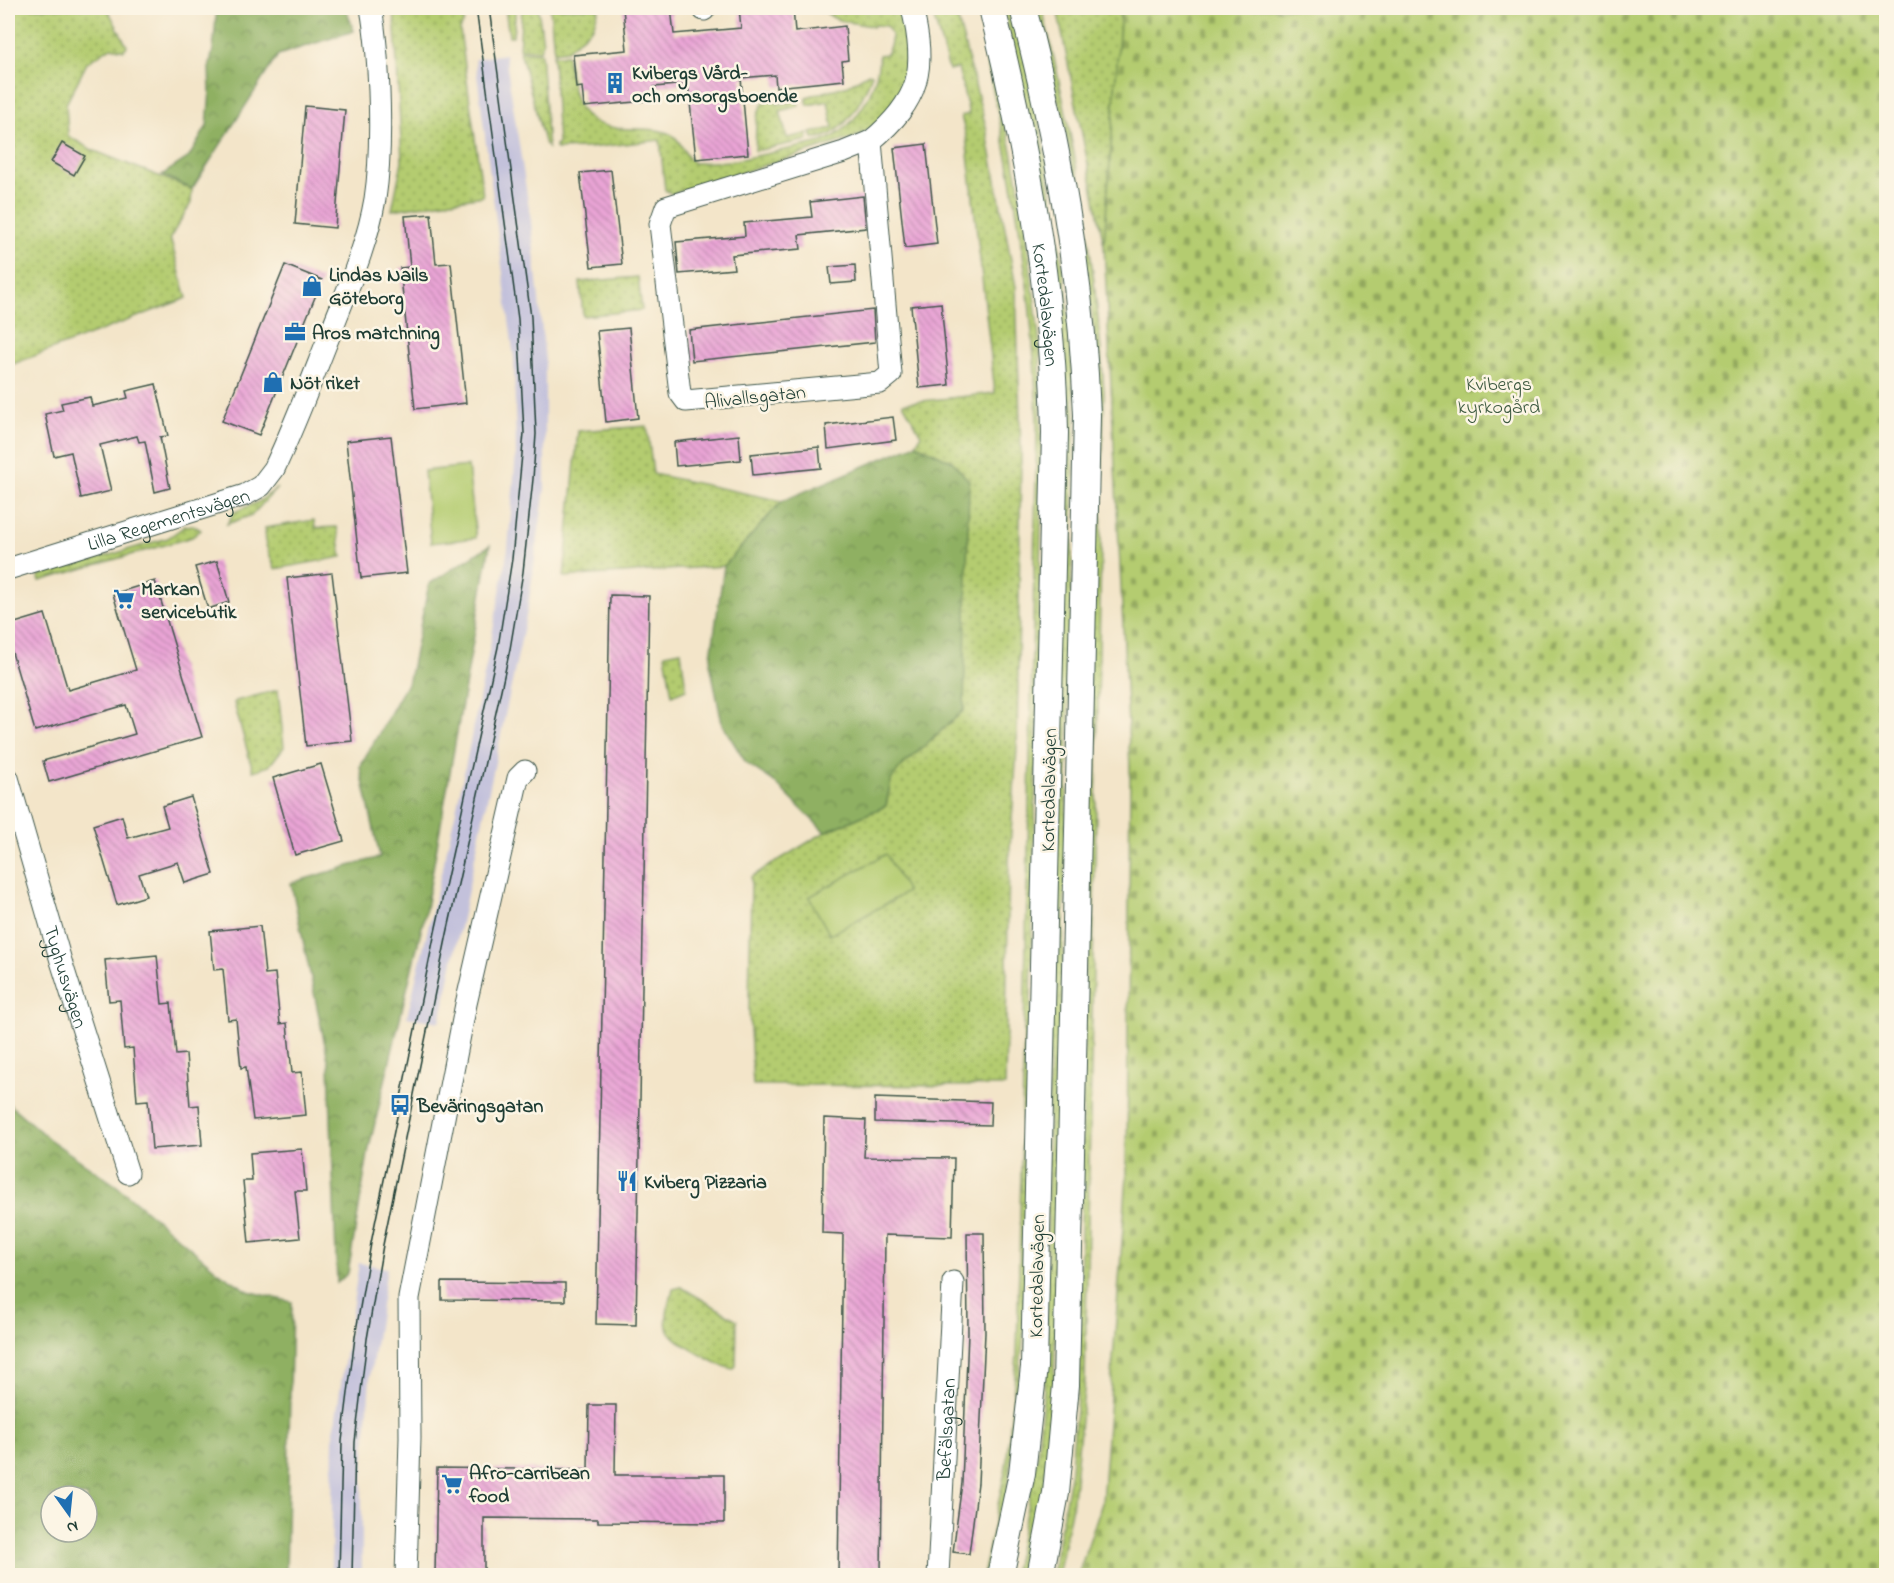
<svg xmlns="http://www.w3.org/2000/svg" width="1894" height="1583" font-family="'Indie Flower',sans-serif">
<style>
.railway{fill:#c3c1db}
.grass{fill:url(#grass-dots);stroke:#6a8452;stroke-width:1.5}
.forest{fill:url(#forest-crowns);stroke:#57764b;stroke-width:1.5;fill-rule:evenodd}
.cemetery{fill:url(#cemetery-stones);stroke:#6a8452;stroke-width:1.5}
.garden{fill:#b4cc70;stroke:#6a8452;stroke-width:1.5}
.building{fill:url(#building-back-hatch)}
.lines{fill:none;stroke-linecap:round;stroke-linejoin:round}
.minor-casing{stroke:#3f564a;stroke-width:23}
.major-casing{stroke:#3f564a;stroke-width:28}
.minor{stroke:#fff;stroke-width:21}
.major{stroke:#fff;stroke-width:26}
.tram{stroke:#1f3d34;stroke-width:1.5}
.labels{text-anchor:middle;stroke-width:5;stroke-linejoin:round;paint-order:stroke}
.poi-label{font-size:20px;font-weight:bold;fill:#1f3d34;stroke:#fcf5e5;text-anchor:start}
.street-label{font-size:20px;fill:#1f3d34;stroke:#fcf5e5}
.park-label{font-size:20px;fill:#3d5a40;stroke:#fcf5e5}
</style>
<defs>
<pattern id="grass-dots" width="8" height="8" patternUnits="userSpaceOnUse" patternTransform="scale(1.5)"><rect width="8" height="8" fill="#b4cc70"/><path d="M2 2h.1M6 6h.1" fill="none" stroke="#92a75d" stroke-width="1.8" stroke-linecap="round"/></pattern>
<pattern id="forest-crowns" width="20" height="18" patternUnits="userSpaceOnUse" patternTransform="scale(1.5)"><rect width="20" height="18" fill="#8fb062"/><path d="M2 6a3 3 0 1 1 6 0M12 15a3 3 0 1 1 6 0" fill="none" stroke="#749052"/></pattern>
<pattern id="cemetery-stones" width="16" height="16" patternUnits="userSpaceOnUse" patternTransform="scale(1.5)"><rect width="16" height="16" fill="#b4cc70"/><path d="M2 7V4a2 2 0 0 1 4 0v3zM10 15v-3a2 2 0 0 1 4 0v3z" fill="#92a75d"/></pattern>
<pattern id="building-back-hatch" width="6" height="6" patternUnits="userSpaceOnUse" patternTransform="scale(1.5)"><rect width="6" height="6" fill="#eaa4d6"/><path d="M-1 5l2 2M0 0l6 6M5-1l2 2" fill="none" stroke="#bd87ae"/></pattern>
</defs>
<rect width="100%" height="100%" fill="#fcf5e5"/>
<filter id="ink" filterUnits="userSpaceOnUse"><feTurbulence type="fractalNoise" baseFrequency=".0167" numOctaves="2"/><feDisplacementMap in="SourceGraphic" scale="12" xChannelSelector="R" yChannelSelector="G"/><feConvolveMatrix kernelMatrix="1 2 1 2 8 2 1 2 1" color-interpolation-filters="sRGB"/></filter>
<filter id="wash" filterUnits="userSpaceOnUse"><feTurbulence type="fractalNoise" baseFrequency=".008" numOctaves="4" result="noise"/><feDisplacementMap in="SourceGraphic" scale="24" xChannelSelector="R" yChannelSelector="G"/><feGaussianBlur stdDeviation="1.35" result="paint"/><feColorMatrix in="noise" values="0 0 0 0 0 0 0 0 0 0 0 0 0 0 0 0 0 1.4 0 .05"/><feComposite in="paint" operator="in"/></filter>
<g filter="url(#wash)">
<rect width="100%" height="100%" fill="#f3e5c9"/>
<!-- railway -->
<g class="railway">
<polygon points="505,54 531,221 545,360 545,489 528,607 440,1022 407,1017 457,806 490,646 508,549 516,454 514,358 475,59"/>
<polygon points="359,1263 387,1268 370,1378 362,1494 362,1575 331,1575 333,1438"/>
</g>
<!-- grass -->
<g class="grass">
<polygon points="8,8 107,8 127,46 124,50 111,47 87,63 66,104 68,136 92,150 192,189 191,203 170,238 187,298 8,366"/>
<polygon points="394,8 461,8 464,21 460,30 483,196 392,210 402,161"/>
<polygon points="505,8 516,8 513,36 509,36"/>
<polygon points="522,8 538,8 543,43 540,50 519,49"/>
<polygon points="550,8 599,8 593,27 567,50 554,52"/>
<path d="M822 8H905C919 61 907 110 856 137L672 194 665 190 660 140 589 148 556 149V144H558L553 55H567C574 108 579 129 635 129 647 129 661 129 672 135 682 140 683 156 694 163L732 161 822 142C855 130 878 90 879 55L886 54C892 45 894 34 886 26L874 25 873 27C855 21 834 25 822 8Z"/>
<polygon points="931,8 955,8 986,127 1016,287 1021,453 1017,749 1009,861 1005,1086 753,1085 749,1009 751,877 825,832 886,806 891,780 900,768 964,710 953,462 916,444 921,435 903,403 995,393 966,136 961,116 969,114 958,68 949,70"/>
<polygon points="1003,8 1015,8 1041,128 1067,293 1075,414 1054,1385 1042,1505 1028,1576 1013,1575 1037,1459 1046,1368 1058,289 1042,179"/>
<path d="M1032 8H1042C1074 139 1096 257 1104 392L1085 1380 1073 1500 1058 1576 1052 1575 1071 1470 1079 1374 1094 334 1074 173 1052 75Z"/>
<polygon points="1057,8 1121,8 1104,245"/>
<polygon points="520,51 541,53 548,149 544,142"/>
<path d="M989 56 1012 151 1025 219 1040 346 1042 481 1024 1330 1008 1489 988 1575 983 1576 1006 1467 1017 1355 1037 430C1035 304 1015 183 986 60Z"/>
<path d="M868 73 872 74C864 98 843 140 813 138L811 133 833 128 828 101 808 105 806 97 849 85Z"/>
<path d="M768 99 781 104 797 100 799 106 780 111 787 138 807 134 808 140 755 151C757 134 752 111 768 99Z"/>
<polygon points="638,277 642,310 583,316 580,282"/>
<polygon points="647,426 653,474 782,501 724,566 564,577 578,431"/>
<polygon points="277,488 252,515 227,524 234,512 258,502"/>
<polygon points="314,520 315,528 337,527 342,557 275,569 266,545 265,528"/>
<polygon points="193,525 201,530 192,537 40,581 38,576 168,538 185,526"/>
<polygon points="681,651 686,689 672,695 665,654"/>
<polygon points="278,690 284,747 269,766 253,771 234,703 236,701"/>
<path d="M681 1287 737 1320 736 1366 733 1369C719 1366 671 1341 667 1327 664 1316 671 1299 673 1289Z"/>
</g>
<!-- forest -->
<g class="forest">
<polygon points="217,8 346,8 354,31 278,55 192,189 162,175 189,157 207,126 210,91 209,68 213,50"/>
<polygon points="916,444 953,462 969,481 964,710 900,768 891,780 886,806 825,832 773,781 746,763 722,724 710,663 724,566 782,501"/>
<polygon points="490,545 425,914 369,1148 348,1273 337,1283 329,1064 291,883 380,857 360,767 409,680 429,584"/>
<path d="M8 1103 49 1139 117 1186 219 1272 248 1291 292 1302 286 1575H8ZM51 1496H87V1532H51Z"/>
</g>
<!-- cemetery -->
<polygon class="cemetery" points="1121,8 1886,8 1886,1575 1078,1575 1102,1503 1127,1176 1130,767 1104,245"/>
<!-- garden -->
<g class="garden">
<polygon points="468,466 476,538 431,543 424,471"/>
<polygon points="886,854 907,892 830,935 809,897"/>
</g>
<g id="blocks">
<!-- building -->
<g class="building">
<polygon points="623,8 671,8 674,34 741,28 739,8 793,8 795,32 845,26 848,60 842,61 844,80 776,87 775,75 741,78 748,154 696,159 688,84 654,87 655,100 584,107 582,87 576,88 573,55 627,50"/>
<polygon points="305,106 345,110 335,228 295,224"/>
<polygon points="62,143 85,156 74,175 51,162"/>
<polygon points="926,144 937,244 905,248 894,148"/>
<polygon points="611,170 622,264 591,267 580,173"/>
<polygon points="863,196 866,228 799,235 801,249 732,255 734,269 679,274 676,242 745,236 744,223 812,217 810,202"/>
<polygon points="431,214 436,264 451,263 466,403 415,409 400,268 410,267 405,216"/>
<polygon points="285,265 322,280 259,435 222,421"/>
<polygon points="855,265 856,282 831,284 829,267"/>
<polygon points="941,303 949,385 919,388 911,306"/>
<polygon points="873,310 875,342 692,361 689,330"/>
<polygon points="629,328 638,418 606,422 597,331"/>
<polygon points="156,384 168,436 160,437 170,488 155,492 145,441 139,442 137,436 100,445 111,491 81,498 71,452 54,456 45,414 63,410 61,403 90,397 92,406 128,398 126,391"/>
<polygon points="893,417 896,440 828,449 826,425"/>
<polygon points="739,435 741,460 676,466 674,442"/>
<polygon points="391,436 407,573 361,578 346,441"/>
<polygon points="819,447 821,468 753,475 751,454"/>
<polygon points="217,561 229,602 208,609 195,567"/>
<polygon points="332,573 352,741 306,746 287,578"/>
<polygon points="155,581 202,737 49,782 43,761 135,734 126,705 35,731 8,639 8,625 45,614 68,690 136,670 113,594"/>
<polygon points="610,595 649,596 636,1325 596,1324"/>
<polygon points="321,764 344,841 295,855 273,778"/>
<polygon points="191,797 214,874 185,883 178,862 139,874 146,896 117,905 93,825 122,816 128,838 168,827 162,806"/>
<polygon points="260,926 265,974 275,973 280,1024 287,1023 292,1073 302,1072 306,1115 253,1120 246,1067 241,1068 236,1019 228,1020 223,969 214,970 210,931"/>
<polygon points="157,955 162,1004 171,1003 176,1055 186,1054 190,1106 199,1105 202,1145 152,1149 148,1100 137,1101 133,1048 124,1049 120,1000 109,1001 105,960"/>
<polygon points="875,1098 991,1102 990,1125 875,1122"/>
<polygon points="824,1118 866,1120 864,1157 954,1158 952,1237 885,1235 881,1575 838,1575 843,1234 822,1233"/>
<polygon points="302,1149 306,1191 295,1191 300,1238 249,1243 243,1181 252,1181 250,1153"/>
<polygon points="967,1233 984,1233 985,1333 978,1483 969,1554 953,1552 962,1483 968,1333"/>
<polygon points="442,1282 565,1283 565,1301 442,1300"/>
<polygon points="589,1405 616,1405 615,1475 724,1475 724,1523 598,1522 598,1519 484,1518 484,1575 435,1575 437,1468 588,1470"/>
</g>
</g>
</g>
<g filter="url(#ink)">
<use href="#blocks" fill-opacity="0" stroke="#3f564a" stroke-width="1.5"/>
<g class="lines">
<defs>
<g id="minor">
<polyline points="704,10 705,8"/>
<polygon points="871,141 891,374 880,383 686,401 680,393 660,224 666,207 844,152"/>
<path d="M871 141C920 100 927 70 912 8"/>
<path id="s1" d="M8 569 245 495 261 486 274 469C295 425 312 379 330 334 347 290 367 246 375 199 383 147 380 59 371 8"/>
<path id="s2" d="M8 778 61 961 128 1173"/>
<polyline points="406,1576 410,1438 409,1298 466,1004 518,778 525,771"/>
<path id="s3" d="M938 1576 953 1282"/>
</g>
<g id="major">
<path id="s4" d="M992 8C1026 148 1053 288 1055 433L1034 1367 1022 1473 1000 1576"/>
<path d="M1023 8C1058 144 1082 274 1087 415L1066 1385 1056 1493 1040 1576"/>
</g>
</defs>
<!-- minor casing -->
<use href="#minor" class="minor-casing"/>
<!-- major casing -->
<use href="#major" class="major-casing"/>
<!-- minor -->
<use href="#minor" class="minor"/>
<!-- major -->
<use href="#major" class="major"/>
<!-- tram -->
<g class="tram">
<polyline points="339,1576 342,1441 355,1337 371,1243 435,932 498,647 512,559 524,433 518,319 476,8"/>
<polyline points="352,1576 355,1442 367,1339 383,1245 447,934 510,649 523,572 533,479 536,434 531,317 489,8"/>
</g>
</g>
</g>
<!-- icons -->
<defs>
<symbol id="building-bare" viewBox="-9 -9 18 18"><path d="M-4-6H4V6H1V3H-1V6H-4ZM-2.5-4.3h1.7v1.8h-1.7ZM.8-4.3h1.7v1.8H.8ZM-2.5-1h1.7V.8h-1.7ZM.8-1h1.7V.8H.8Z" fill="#1f6fb2" stroke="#fcf5e5" stroke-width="2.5" paint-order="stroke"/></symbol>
<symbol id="shop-bare" viewBox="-9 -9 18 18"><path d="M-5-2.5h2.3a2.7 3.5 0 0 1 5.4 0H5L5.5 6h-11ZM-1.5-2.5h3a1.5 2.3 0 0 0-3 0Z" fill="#1f6fb2" stroke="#fcf5e5" stroke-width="2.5" paint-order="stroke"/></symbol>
<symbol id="office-bare" viewBox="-9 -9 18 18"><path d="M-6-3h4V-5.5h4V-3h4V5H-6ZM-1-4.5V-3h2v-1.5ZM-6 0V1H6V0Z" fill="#1f6fb2" stroke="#fcf5e5" stroke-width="2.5" paint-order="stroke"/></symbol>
<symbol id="supermarket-bare" viewBox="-9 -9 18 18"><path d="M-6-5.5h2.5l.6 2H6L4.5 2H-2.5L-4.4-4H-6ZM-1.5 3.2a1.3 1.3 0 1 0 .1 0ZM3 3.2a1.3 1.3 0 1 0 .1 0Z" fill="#1f6fb2" stroke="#fcf5e5" stroke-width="2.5" paint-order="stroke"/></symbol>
<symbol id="bus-bare" viewBox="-9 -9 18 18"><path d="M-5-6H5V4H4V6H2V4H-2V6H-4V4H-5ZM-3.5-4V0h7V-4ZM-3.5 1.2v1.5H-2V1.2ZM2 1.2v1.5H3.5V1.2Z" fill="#1f6fb2" stroke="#fcf5e5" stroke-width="2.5" paint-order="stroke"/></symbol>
<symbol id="restaurant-bare" viewBox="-9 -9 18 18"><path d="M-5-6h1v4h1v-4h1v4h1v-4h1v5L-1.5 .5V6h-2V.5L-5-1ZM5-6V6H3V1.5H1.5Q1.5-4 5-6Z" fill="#1f6fb2" stroke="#fcf5e5" stroke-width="2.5" paint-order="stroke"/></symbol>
</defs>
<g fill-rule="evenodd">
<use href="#building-bare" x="600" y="68" width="30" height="30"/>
<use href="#shop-bare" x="297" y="271" width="30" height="30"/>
<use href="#office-bare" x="280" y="317" width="30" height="30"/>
<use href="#shop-bare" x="258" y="367" width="30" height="30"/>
<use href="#supermarket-bare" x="109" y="584" width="30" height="30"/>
<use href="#bus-bare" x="385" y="1090" width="30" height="30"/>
<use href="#restaurant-bare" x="612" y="1166" width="30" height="30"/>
<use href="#supermarket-bare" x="437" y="1469" width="30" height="30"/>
</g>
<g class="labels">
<!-- poi labels -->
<g class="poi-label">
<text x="632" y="79">Kvibergs Vård-<tspan x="632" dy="23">och omsorgsboende</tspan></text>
<text x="329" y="281">Lindas Nails<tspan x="329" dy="23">Göteborg</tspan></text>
<text x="312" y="339">Aros matchning</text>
<text x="290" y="389">Nöt riket</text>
<text x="141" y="595">Markan<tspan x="141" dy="23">servicebutik</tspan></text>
<text x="417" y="1112">Beväringsgatan</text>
<text x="644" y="1188">Kviberg Pizzaria</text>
<text x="469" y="1479">Afro-carribean<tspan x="469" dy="23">food</tspan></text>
</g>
<!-- street labels -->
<g class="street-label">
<text dy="7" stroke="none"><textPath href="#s4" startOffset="302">Kortedalavägen</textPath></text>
<text transform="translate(755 396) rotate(-6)" y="7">Alivallsgatan</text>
<text dy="7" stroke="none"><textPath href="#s1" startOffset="168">Lilla Regementsvägen</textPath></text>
<text transform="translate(1048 790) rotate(-89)" y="7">Kortedalavägen</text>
<text dy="7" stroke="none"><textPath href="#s2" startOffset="207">Tyghusvägen</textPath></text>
<text transform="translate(1036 1276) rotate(-89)" y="7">Kortedalavägen</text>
<text dy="7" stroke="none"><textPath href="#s3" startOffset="147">Befälsgatan</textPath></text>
</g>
<!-- park labels -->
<g class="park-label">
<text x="1499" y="390">Kvibergs<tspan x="1499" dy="23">kyrkogård</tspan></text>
</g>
</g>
<!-- margin -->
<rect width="1894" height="1583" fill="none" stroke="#fcf5e5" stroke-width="30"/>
<!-- north arrow -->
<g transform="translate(69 1514) rotate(165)"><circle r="28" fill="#fcf5e5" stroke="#a4ab9e" stroke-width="1.5"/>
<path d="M0-4.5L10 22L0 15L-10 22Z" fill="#1f6fb2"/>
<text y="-9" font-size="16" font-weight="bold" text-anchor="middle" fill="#1f3d34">N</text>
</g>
</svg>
